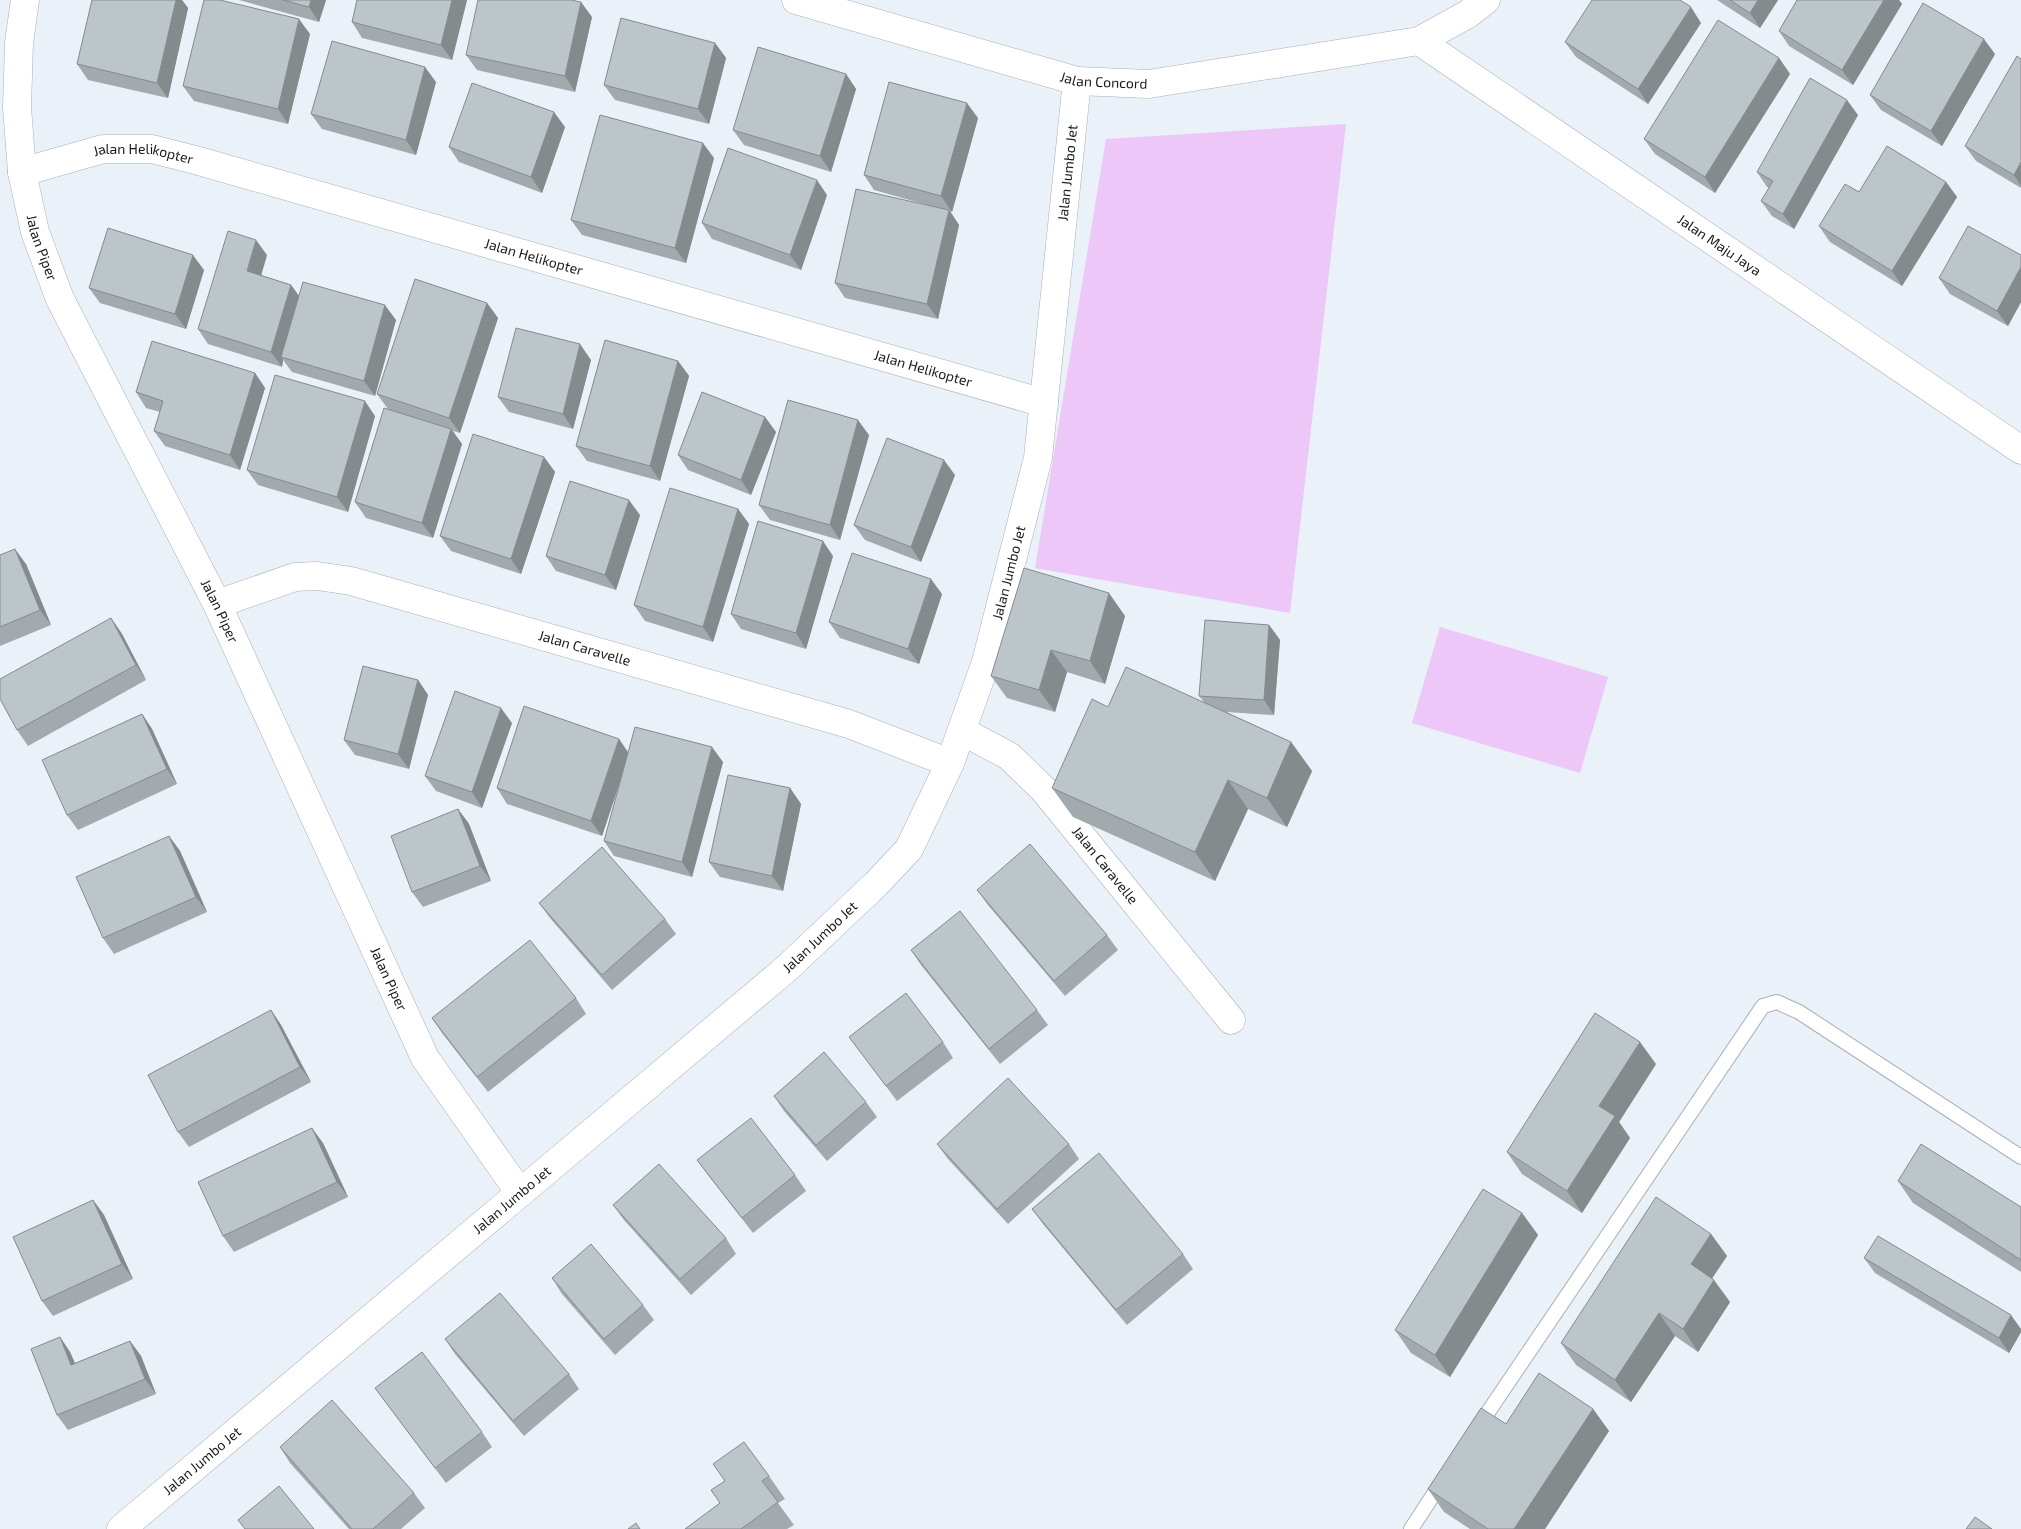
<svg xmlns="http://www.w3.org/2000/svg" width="2021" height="1529" font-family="'Exo 2',sans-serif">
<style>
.green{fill:#ecc7f8}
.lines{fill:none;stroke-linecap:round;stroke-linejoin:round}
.service-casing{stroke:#a9afb7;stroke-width:16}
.minor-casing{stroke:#a9afb7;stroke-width:29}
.tertiary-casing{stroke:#a9afb7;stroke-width:29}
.service{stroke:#fff;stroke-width:14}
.minor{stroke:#fff;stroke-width:28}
.tertiary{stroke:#fff;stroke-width:28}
.wall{fill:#a2aaae}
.shaded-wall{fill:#848b8d}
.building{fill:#bcc6ca;stroke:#848b8d}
.labels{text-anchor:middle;stroke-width:4.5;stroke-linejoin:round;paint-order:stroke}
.street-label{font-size:14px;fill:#181a1d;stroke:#eaf1f9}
</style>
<rect width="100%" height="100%" fill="#eaf1f9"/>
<!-- green -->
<g class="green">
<polygon points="1346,124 1290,613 1035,568 1106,139"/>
<polygon points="1440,627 1608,677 1580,773 1412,723"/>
</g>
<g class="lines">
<defs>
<g id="service">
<polyline points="1478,1427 1763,1006 1777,1002 1799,1012 2021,1157"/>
<polyline points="1411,1529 1443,1480"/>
</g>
<g id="minor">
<path id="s1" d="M25 0 19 43 17 107 22 172 35 232 60 299 217 604 425 1058 520 1193"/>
<polyline points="1419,41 1468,14 1486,0"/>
<path id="s2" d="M22 172 103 149H152L199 161 1044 403"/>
<path id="s3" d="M217 604 295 577 317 576 351 581 849 724 950 763"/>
<path id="s4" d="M962 731 1009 756 1044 790 1231 1020"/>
<path id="s5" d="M121 1529 786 969 876 884 909 849 950 763 986 662 1038 458 1077 81"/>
</g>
<g id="tertiary">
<path id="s6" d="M796 0 1077 81 1149 84 1419 41 2021 450"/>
</g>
</defs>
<!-- service casing -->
<use href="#service" class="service-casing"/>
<!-- minor casing -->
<use href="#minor" class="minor-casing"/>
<!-- tertiary casing -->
<use href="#tertiary" class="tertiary-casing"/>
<!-- service -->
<use href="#service" class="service"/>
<!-- minor -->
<use href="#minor" class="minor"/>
<!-- tertiary -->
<use href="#tertiary" class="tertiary"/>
</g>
<!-- wall -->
<g class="wall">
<polygon points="92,0 182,0 188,8 168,98 88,80 77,64"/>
<polygon points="239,0 326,0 319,22"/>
<polygon points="357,0 467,0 452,60 362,38 352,22"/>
<polygon points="1717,0 1778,0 1760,28"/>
<polygon points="1797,0 1899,0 1902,4 1853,85 1789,46 1779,31"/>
<polygon points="592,17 575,92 477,70 466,55"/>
<polygon points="1701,23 1648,104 1576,57 1565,42"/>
<polygon points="310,34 288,124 194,101 183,86"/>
<polygon points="715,43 726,58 709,124 615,100 604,85"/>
<polygon points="1995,54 1942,146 1881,110 1870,95"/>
<polygon points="1779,58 1790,74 1715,193 1655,154 1644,139"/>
<polygon points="2021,59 2021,188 1976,161 1965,146"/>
<polygon points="846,74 856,89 831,172 744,145 733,130"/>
<polygon points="436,82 416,155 322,129 311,114"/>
<polygon points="1858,115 1794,229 1772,216 1761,201 1769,188 1767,187 1757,172"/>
<polygon points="978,118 952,212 950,211 959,225 938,319 845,298 835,283 931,206 874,190 864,175"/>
<polygon points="565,127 542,193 459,162 449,147"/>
<polygon points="714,158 686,263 582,235 571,220"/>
<polygon points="1946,182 1957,197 1902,286 1830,242 1819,226 1859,192"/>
<polygon points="827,195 801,270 712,239 702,223"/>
<polygon points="267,255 261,275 291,285 299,296 396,320 375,396 292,372 283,360 282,367 208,344 198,329"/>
<polygon points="2021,255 2021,302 2008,326 1950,294 1939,278"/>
<polygon points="204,270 186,329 100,303 89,288"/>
<polygon points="487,303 498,318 460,433 453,431 462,444 433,538 366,518 355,502 388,409 377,394"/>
<polygon points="591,360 573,429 509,412 498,397"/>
<polygon points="678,361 689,376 660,481 587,461 576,446"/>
<polygon points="255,373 265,388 240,470 165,446 154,431 160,412 146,408 136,392"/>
<polygon points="375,416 348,512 258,485 247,470"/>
<polygon points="765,417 776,432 751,495 688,470 678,455"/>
<polygon points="869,435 840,540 770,520 759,505"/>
<polygon points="544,457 555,472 521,574 451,551 440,536"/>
<polygon points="955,475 921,562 865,540 854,525"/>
<polygon points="738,509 749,524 713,642 645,621 634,605"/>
<polygon points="640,515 616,590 556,571 546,556"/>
<polygon points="0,555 26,564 51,625 0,646"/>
<polygon points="833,556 806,649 741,629 731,614"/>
<polygon points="942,594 919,664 840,638 829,622"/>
<polygon points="1125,616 1105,684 1067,672 1055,712 1007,698 991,676"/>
<polygon points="111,618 122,634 146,680 28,746 17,730"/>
<polygon points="1269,625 1280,640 1274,715 1226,712 1291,742 1312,771 1287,827 1248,809 1215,881 1073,817 1052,788 1108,707 1204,702 1199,696"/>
<polygon points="418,680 428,695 409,769 355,755 344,740"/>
<polygon points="142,714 152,729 177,784 78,830 67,815"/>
<polygon points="512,723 482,808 436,791 425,776"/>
<polygon points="619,739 628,752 723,762 692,877 614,856 604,841 619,786 602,836 507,804 497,788"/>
<polygon points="790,788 801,804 783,891 720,877 709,862"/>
<polygon points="458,809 469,824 491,881 423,907 412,892"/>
<polygon points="169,836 180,851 207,912 114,954 103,938"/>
<polygon points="977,890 1107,935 1118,950 1065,996 988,905"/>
<polygon points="539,903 665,919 676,934 612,990 550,918"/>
<polygon points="911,950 1037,1010 1048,1025 1000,1064 921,965"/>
<polygon points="576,998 586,1014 488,1092 442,1033 432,1018"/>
<polygon points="271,1010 281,1025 311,1082 189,1147 178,1132"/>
<polygon points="849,1037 943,1042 953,1058 897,1101"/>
<polygon points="1656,1064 1619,1122 1630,1138 1582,1213 1522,1174 1507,1152"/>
<polygon points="774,1096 866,1102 877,1117 827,1161 784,1111"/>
<polygon points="323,1143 348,1197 234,1252 223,1236"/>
<polygon points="937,1144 1069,1144 1079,1159 1008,1224 948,1159"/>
<polygon points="697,1160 795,1175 806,1191 753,1233 708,1175"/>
<polygon points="1898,1181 2021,1207 2021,1272 1913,1203"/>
<polygon points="93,1200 104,1215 133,1279 53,1316 42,1301"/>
<polygon points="613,1205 726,1238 736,1254 691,1295 624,1220"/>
<polygon points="1032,1209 1183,1254 1193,1269 1127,1325 1043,1224"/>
<polygon points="1522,1213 1538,1235 1450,1377 1411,1353 1395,1330"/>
<polygon points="1711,1234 1727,1256 1712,1278 1730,1302 1698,1352 1675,1336 1631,1402 1576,1365 1561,1343"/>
<polygon points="1864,1258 2021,1329 2021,1332 2009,1353 1875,1273"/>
<polygon points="552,1278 643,1305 654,1320 615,1355 562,1294"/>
<polygon points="60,1337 70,1352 75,1363 130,1341 141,1356 156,1394 68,1430 57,1415"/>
<polygon points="445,1339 569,1374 579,1389 524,1436 455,1354"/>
<polygon points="375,1388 482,1432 492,1447 446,1483"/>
<polygon points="1593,1409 1609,1431 1545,1529 1470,1529 1444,1512 1428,1489 1506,1424"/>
<polygon points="280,1447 414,1493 425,1508 401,1529 349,1529 290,1463"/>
<polygon points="769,1476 785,1499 778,1503 794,1525 787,1529 685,1529 720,1503 711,1490"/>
</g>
<!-- shaded-wall -->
<g class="shaded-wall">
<polygon points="176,0 182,0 188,8 168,98 157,83"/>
<polygon points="311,0 326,0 319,22 309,7"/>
<polygon points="452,0 467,0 452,60 441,45"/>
<polygon points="1758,0 1778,0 1760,28 1750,13"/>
<polygon points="1884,0 1899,0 1902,4 1853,85 1842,70"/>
<polygon points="581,2 592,17 575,92 565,76"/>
<polygon points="1691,7 1701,23 1648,104 1638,89"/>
<polygon points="299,19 310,34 288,124 278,109"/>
<polygon points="1984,39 1995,54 1942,146 1931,131"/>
<polygon points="715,43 726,58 709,124 698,109"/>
<polygon points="1779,58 1790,74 1715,193 1705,177"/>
<polygon points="425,67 436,82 416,155 406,140"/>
<polygon points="846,74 856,89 831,172 820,156"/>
<polygon points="1847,100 1858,115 1794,229 1783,214"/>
<polygon points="967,103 978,118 952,212 941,196"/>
<polygon points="554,112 565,127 542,193 531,177"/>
<polygon points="703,143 714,158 686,263 675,248"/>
<polygon points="2021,162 2021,186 2014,175"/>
<polygon points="817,180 827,195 801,270 790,255"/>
<polygon points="1946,182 1957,197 1902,286 1892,271"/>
<polygon points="949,210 959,225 938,319 927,304"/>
<polygon points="256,240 267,255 258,286 247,271"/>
<polygon points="193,255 204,270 186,329 175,314"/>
<polygon points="2021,267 2021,302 2008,326 1997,311"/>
<polygon points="291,285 302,300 281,357 283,360 282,367 271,352"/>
<polygon points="487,303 498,318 460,433 449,418"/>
<polygon points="385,305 396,320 375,396 364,381"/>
<polygon points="580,344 591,360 573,429 563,414"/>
<polygon points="678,361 689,376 660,481 650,466"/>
<polygon points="255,373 265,388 240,470 230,455"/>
<polygon points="365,401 375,416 348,512 337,497"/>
<polygon points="765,417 776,432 751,495 741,480"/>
<polygon points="858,420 869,435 840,540 830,525"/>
<polygon points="451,429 462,444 433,538 422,523"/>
<polygon points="544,457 555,472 521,574 511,559"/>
<polygon points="944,460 955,475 921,562 911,547"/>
<polygon points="629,500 640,515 616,590 605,575"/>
<polygon points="738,509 749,524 713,642 703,627"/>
<polygon points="823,541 833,556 806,649 796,633"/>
<polygon points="15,549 26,564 51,625 40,610"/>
<polygon points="931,579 942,594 919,664 908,649"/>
<polygon points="1109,593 1125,616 1105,684 1090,661"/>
<polygon points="111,618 122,634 146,680 136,665"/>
<polygon points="1269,625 1280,640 1274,715 1264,700"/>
<polygon points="1051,650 1067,672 1055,712 1039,690"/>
<polygon points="418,680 428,695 409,769 398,754"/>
<polygon points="501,708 512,723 482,808 472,792"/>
<polygon points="142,714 152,729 177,784 167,769"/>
<polygon points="619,739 629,754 602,836 591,821"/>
<polygon points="1291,742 1312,771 1287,827 1267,798"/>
<polygon points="712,747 723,762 692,877 682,862"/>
<polygon points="1228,780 1248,809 1215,881 1195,852"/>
<polygon points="790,788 801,804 783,891 772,876"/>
<polygon points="458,809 469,824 491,881 480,866"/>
<polygon points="169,836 180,851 207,912 196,897"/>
<polygon points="271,1010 281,1025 311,1082 300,1067"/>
<polygon points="1640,1042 1656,1064 1619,1122 1630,1138 1582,1213 1567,1191 1599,1106"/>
<polygon points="312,1128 323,1143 348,1197 337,1182"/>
<polygon points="93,1200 104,1215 133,1279 122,1264"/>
<polygon points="1522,1213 1538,1235 1450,1377 1435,1355"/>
<polygon points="1711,1234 1727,1256 1707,1286 1691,1264"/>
<polygon points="1714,1280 1730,1302 1698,1352 1683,1329"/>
<polygon points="1659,1313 1675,1336 1631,1402 1615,1380"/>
<polygon points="2011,1315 2021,1329 2021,1332 2009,1353 1999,1338"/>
<polygon points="60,1337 70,1352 82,1380 71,1365"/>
<polygon points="130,1341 141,1356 156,1394 145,1379"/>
<polygon points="1593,1409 1609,1431 1545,1529 1514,1529"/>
</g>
<!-- building -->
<g class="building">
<polygon points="92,0 176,0 157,83 77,64"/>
<polygon points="204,0 220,0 299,19 278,109 183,86"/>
<polygon points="283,0 311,0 309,7"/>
<polygon points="357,0 452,0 441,45 352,22"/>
<polygon points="478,0 571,0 581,2 565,76 466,55"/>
<polygon points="1592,0 1680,0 1691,7 1638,89 1565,42"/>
<polygon points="1730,0 1758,0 1750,13"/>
<polygon points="1797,0 1884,0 1842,70 1779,31"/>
<polygon points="1923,3 1984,39 1931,131 1870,95"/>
<polygon points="621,18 715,43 698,109 604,85"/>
<polygon points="1718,20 1779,58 1705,177 1644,139"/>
<polygon points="332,41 425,67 406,140 311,114"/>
<polygon points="758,47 846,74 820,156 733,130"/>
<polygon points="2017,56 2021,59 2021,162 2014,175 1965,146"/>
<polygon points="1810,78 1847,100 1783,214 1761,201 1773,181 1757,172"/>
<polygon points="889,82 967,103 941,196 864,175"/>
<polygon points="472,83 554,112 531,177 449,147"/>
<polygon points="600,115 703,143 675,248 571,220"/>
<polygon points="1887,146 1946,182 1892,271 1819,226 1845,184 1859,192"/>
<polygon points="728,148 817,180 790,255 702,223"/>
<polygon points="856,189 949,210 927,304 835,283"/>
<polygon points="1968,226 2021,255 2021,267 1997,311 1939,278"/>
<polygon points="108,228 193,255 175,314 89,288"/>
<polygon points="228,231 256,240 247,271 291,285 271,352 198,329"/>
<polygon points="415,279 487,303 449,418 377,394"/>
<polygon points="303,282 385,305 364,381 281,357"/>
<polygon points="516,328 580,344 563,414 498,397"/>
<polygon points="605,340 678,361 650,466 576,446"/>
<polygon points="152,341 255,373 230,455 154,431 163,401 136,392"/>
<polygon points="275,375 365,401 337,497 247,470"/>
<polygon points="702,392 765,417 741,480 678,455"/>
<polygon points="788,400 858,420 830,525 759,505"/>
<polygon points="384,408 451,429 422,523 355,502"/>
<polygon points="473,434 544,457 511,559 440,536"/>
<polygon points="887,438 944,460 911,547 854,525"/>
<polygon points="570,481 629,500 605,575 546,556"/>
<polygon points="670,488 738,509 703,627 634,605"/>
<polygon points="758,521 823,541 796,633 731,614"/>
<polygon points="15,549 40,610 0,627 0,555"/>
<polygon points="852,553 931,579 908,649 829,622"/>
<polygon points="1024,568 1109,593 1090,661 1051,650 1039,690 991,676"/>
<polygon points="111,618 136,665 17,730 0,699 0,679"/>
<polygon points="1205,620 1269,625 1264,700 1199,696"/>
<polygon points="363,666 418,680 398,754 344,740"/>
<polygon points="1126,667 1291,742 1267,798 1228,780 1195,852 1052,788 1092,699 1108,707"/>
<polygon points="455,691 501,708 472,792 425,776"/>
<polygon points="524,706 619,739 591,821 497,788"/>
<polygon points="142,714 167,769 67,815 42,760"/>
<polygon points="635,727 712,747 682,862 604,841"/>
<polygon points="728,775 790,788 772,876 709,862"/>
<polygon points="458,809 480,866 412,892 391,836"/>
<polygon points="169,836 196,897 103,938 76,877"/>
<polygon points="1030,844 1107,935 1054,981 977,890"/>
<polygon points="602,847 665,919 602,975 539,903"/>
<polygon points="960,911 1037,1010 989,1049 911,950"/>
<polygon points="530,940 576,998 477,1077 432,1018"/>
<polygon points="906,993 943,1042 886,1086 849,1037"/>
<polygon points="271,1010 300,1067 178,1132 148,1075"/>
<polygon points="1595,1013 1640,1042 1599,1106 1615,1116 1567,1191 1507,1152"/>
<polygon points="824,1052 866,1102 816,1145 774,1096"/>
<polygon points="1008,1078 1069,1144 997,1209 937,1144"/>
<polygon points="751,1118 795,1175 742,1218 697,1160"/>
<polygon points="312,1128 337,1182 223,1236 198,1182"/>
<polygon points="1921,1144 2021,1207 2021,1260 1898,1181"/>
<polygon points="1099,1153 1183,1254 1116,1310 1032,1209"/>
<polygon points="659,1164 726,1238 680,1279 613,1205"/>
<polygon points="1483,1189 1522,1213 1435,1355 1395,1330"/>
<polygon points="1656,1197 1711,1234 1691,1264 1714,1280 1683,1329 1659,1313 1615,1380 1561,1343"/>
<polygon points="93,1200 122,1264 42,1301 13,1237"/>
<polygon points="1878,1236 2011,1315 1999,1338 1864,1258"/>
<polygon points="591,1244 643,1305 604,1339 552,1278"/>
<polygon points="500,1293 569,1374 513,1421 445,1339"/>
<polygon points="60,1337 71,1365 130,1341 145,1379 57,1415 31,1349"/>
<polygon points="422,1352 482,1432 435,1468 375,1388"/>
<polygon points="1539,1373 1593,1409 1514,1529 1488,1529 1428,1489 1481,1408 1506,1424"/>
<polygon points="332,1400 414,1493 373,1529 352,1529 280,1447"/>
<polygon points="744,1442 769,1476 762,1481 778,1502 741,1529 685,1529 720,1503 711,1490 725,1481 713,1464"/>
<polygon points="279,1486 314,1529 245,1529 238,1520"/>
<polygon points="1975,1517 1992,1529 1966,1529"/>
<polygon points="636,1523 640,1529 628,1529"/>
</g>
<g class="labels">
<!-- street labels -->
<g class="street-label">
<text dy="5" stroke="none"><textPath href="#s6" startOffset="319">Jalan Concord</textPath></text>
<text dy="5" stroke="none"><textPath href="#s2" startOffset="125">Jalan Helikopter</textPath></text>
<text dy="5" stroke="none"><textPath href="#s5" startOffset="1741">Jalan Jumbo Jet</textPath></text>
<text dy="5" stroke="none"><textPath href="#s6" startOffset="1001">Jalan Maju Jaya</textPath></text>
<text dy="5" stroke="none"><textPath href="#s1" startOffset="251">Jalan Piper</textPath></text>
<text dy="5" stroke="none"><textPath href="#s2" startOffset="530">Jalan Helikopter</textPath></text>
<text dy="5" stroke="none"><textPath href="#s2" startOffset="935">Jalan Helikopter</textPath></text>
<text dy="5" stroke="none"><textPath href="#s5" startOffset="1336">Jalan Jumbo Jet</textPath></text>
<text dy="5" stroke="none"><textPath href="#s1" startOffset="656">Jalan Piper</textPath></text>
<text dy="5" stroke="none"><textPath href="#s3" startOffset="382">Jalan Caravelle</textPath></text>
<text dy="5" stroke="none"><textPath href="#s4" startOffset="199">Jalan Caravelle</textPath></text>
<text dy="5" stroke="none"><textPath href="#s5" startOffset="916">Jalan Jumbo Jet</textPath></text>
<text dy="5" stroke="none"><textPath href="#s1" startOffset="1061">Jalan Piper</textPath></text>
<text dy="5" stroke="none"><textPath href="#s5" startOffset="511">Jalan Jumbo Jet</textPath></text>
<text dy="5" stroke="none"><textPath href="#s5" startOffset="106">Jalan Jumbo Jet</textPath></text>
</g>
</g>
</svg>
